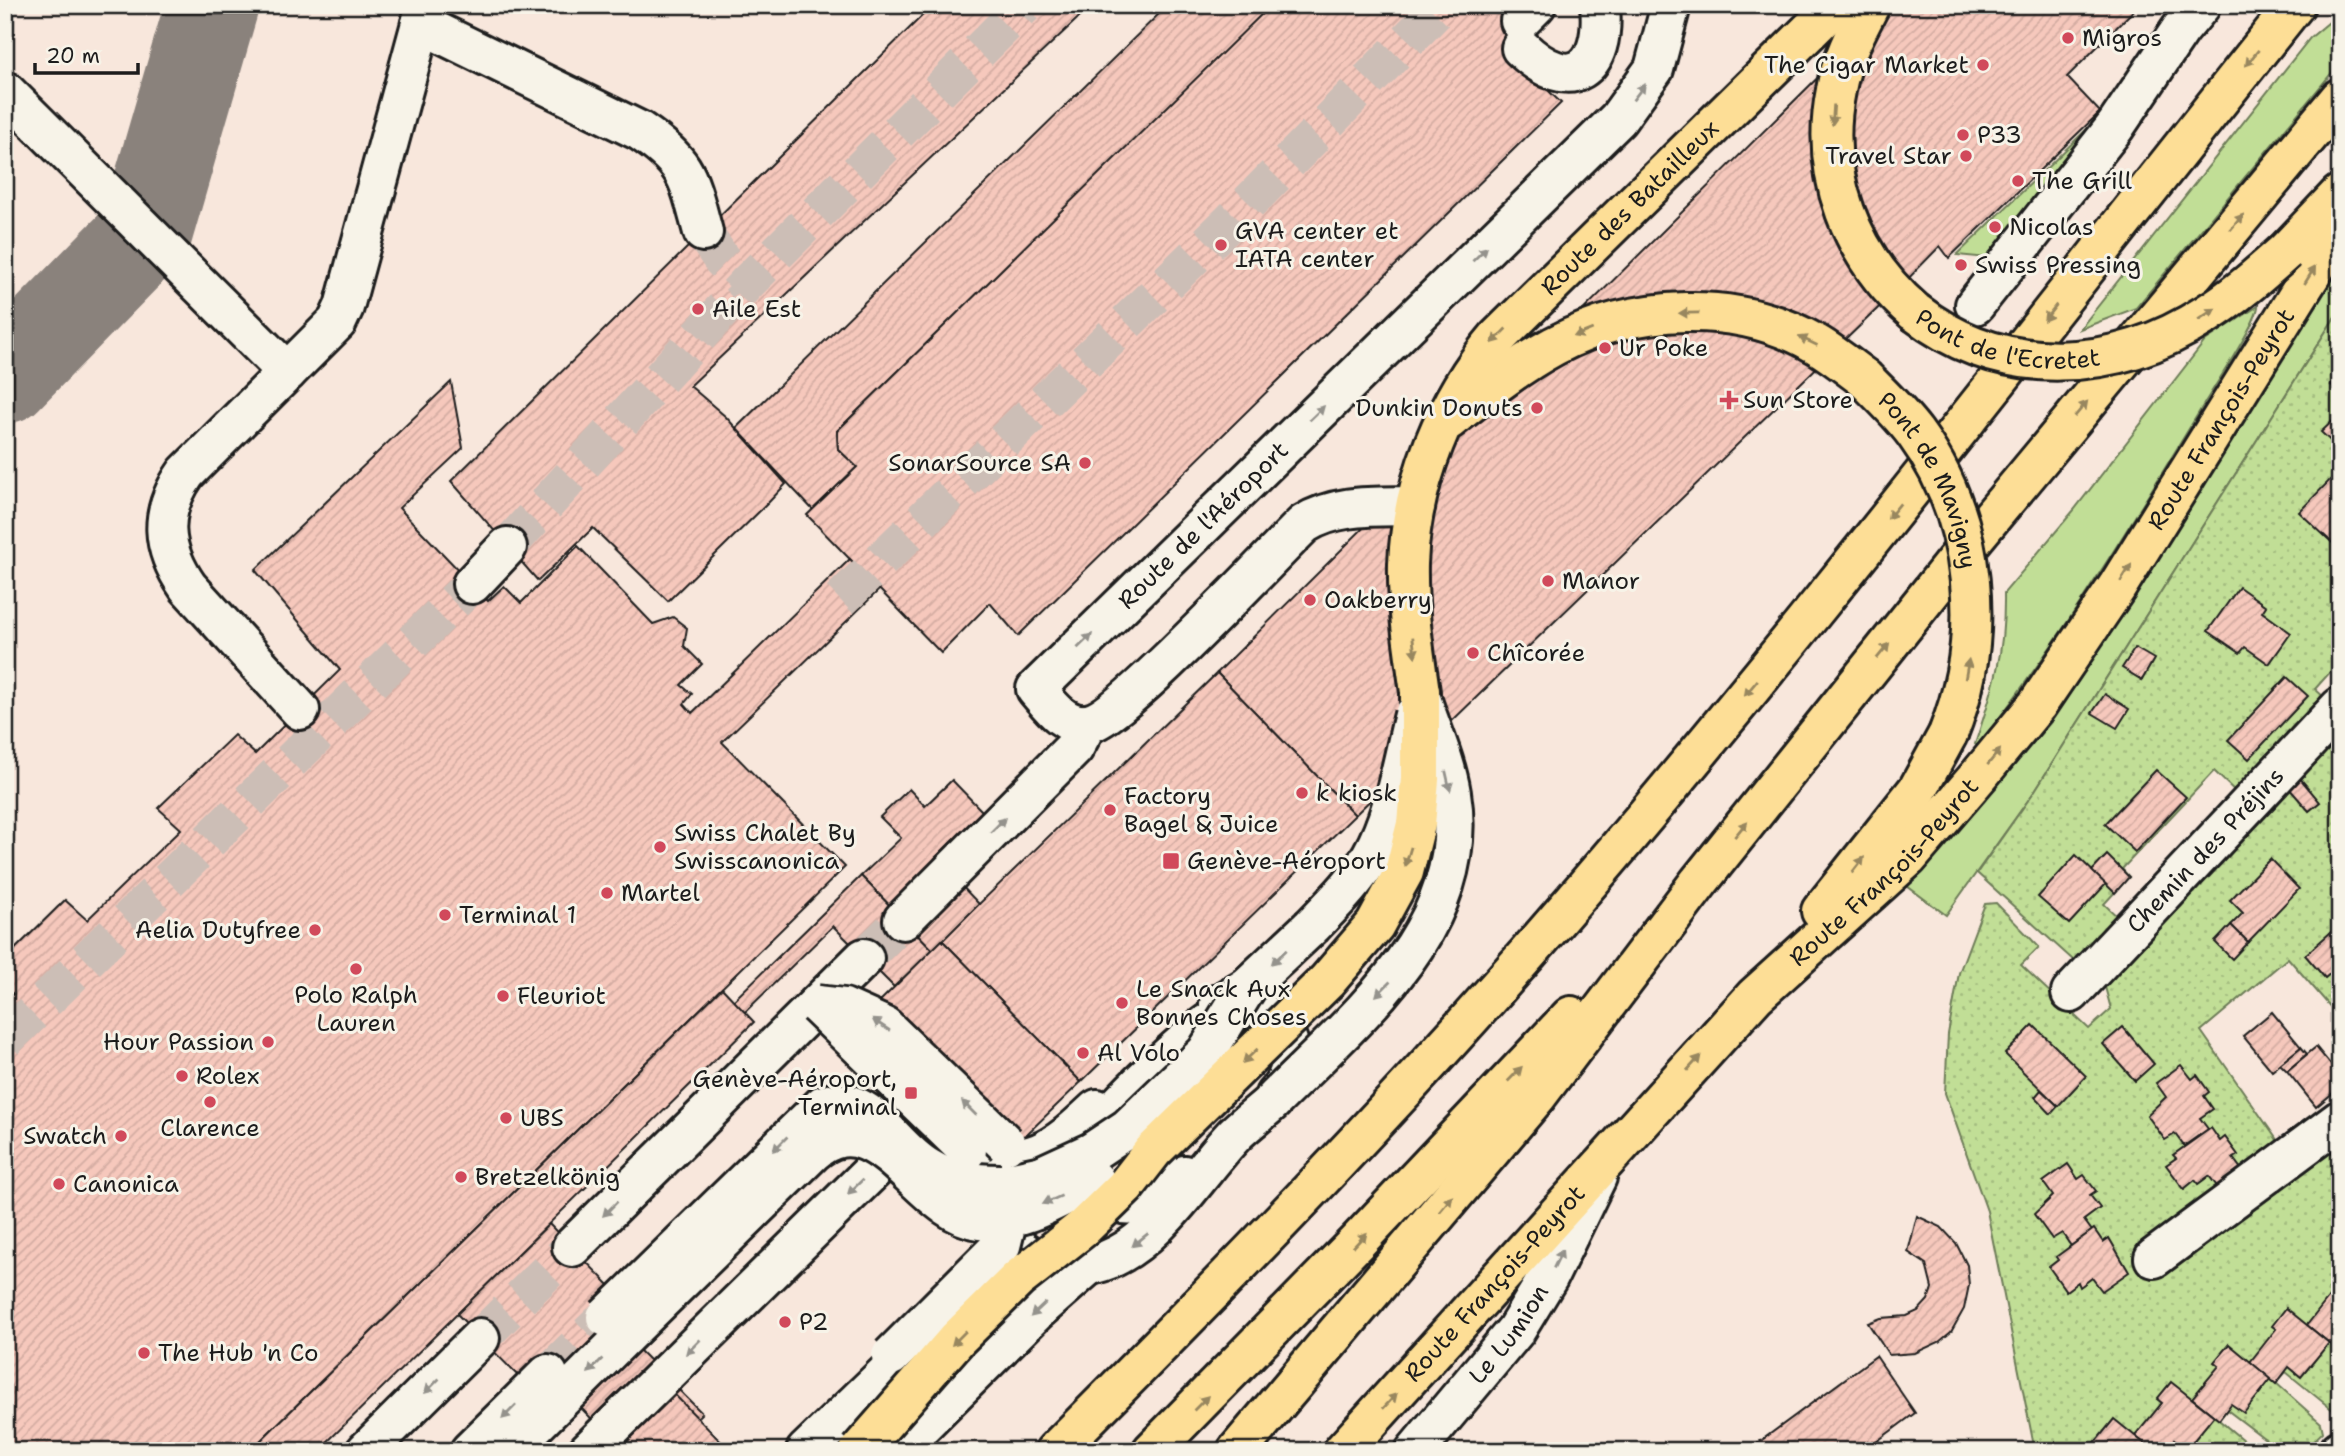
<svg xmlns="http://www.w3.org/2000/svg" width="2345" height="1456" font-family="'Shantell Sans',sans-serif">
<style>
.grass{fill:#c1de96;stroke:#6e7d59;stroke-width:2}
.park{fill:url(#park-dots);stroke:#6e7d59;stroke-width:2}
.lines{fill:none;stroke-linecap:round;stroke-linejoin:round}
.taxiway{stroke:#8a827c;stroke-width:93}
.building{fill:url(#building-hatch);stroke:#1c1c1c;stroke-width:2}
.minor-tunnel{stroke:#ccbeb6;stroke-width:38;stroke-dasharray:38 19;stroke-linecap:butt}
.minor-casing{stroke:#1c1c1c;stroke-width:44}
.major-casing{stroke:#1c1c1c;stroke-width:44}
.highway-casing{stroke:#1c1c1c;stroke-width:44}
.minor{stroke:#f7f3e8;stroke-width:38}
.major{stroke:#fdde96;stroke-width:38}
.highway{stroke:#fdde96;stroke-width:38}
.minor-bridge-casing{stroke:#1c1c1c;stroke-width:44;stroke-linecap:butt}
.major-bridge-casing{stroke:#1c1c1c;stroke-width:44;stroke-linecap:butt}
.minor-bridge{stroke:#f7f3e8;stroke-width:38}
.major-bridge{stroke:#fdde96;stroke-width:38}
.oneway{fill:#98875f}
.oneway2{fill:#94928c}
.poi-dot{fill:#d1495b;stroke:#f7f3e8;stroke-width:2.5}
.labels{text-anchor:middle;stroke-width:6;stroke-linejoin:round;paint-order:stroke}
.poi-label{font-size:24px;fill:#1c1c1c;stroke:#f7f3e8;text-anchor:start}
.street-label{font-size:24px;fill:#1c1c1c;stroke:#f7f3e8}
</style>
<defs>
<pattern id="park-dots" width="8" height="8" patternUnits="userSpaceOnUse" patternTransform="scale(1.75)"><rect width="8" height="8" fill="#c1de96"/><path d="M2 2h.1M6 6h.1" fill="none" stroke="#a5be81" stroke-width="1.8" stroke-linecap="round"/></pattern>
<pattern id="building-hatch" width="6" height="6" patternUnits="userSpaceOnUse" patternTransform="scale(1.75)"><rect width="6" height="6" fill="#f6c8bc"/><path d="M-1 1l2-2M0 6l6-6M5 7l2-2" fill="none" stroke="#d2aba1"/></pattern>
</defs>
<rect width="100%" height="100%" fill="#f8e7dc"/>
<filter id="ink" filterUnits="userSpaceOnUse"><feTurbulence type="fractalNoise" baseFrequency=".0143" numOctaves="2"/><feDisplacementMap in="SourceGraphic" scale="14" xChannelSelector="R" yChannelSelector="G"/><feConvolveMatrix kernelMatrix="1 2 1 2 8 2 1 2 1" color-interpolation-filters="sRGB"/></filter>
<g filter="url(#ink)">
<!-- grass -->
<g class="grass">
<polygon points="2340,13 2340,63 2136,308 2080,329 2310,38"/>
<polygon points="2089,127 2090,131 1988,258 1957,255"/>
<polygon points="2340,250 2340,309 2034,792 1946,915 1907,886 2052,721 2133,598"/>
<path d="M2258 306C2258 321 2218 381 2207 399 2135 518 2064 636 1978 746L1975 744C1994 687 2005 653 2004 593L2074 510 2205 341Z"/>
</g>
<!-- park -->
<g class="park">
<polygon points="2340,309 2340,661 2315,689 2325,698 2238,794 2214,771 2122,869 2129,877 2104,904 2121,920 2082,959 2073,960 1977,873 2034,792"/>
<polygon points="2340,726 2340,1018 2288,958 2201,1031 2294,1164 2340,1132 2340,1340 2334,1347 2340,1352 2340,1416 2286,1372 2276,1383 2321,1423 2323,1432 2303,1451 2281,1451 2227,1410 2219,1420 2256,1451 2178,1451 2171,1445 2166,1451 2035,1451 1987,1211 1945,1093 1948,1034 1959,973 1985,904 1996,903 2039,947 2021,965 2089,1029 2111,1009 2105,987 2115,971"/>
</g>
<g class="lines">
<!-- taxiway -->
<polyline class="taxiway" points="5,377 146,233 212,5"/>
</g>
<!-- building -->
<g class="building">
<polygon points="933,5 1092,5 690,386 726,417 786,484 768,503 668,601 593,528 538,581 451,481"/>
<polygon points="1168,5 1276,5 837,431 838,449 857,467 813,510 736,428"/>
<polygon points="1271,5 1500,5 1507,18 1512,55 1561,103 1018,636 990,603 941,653 807,515 857,467 838,449 837,431"/>
<polygon points="1891,5 2139,5 2067,77 2100,112 1949,258 1940,246 1905,282 1865,218 1849,152 1849,118 1856,79 1884,12"/>
<polygon points="1884,12 1856,79 1849,118 1849,152 1865,218 1905,282 1355,815 1217,673"/>
<polygon points="2339,374 2340,375 2340,392 2331,385"/>
<polygon points="451,382 463,448 399,508 488,601 504,586 521,603 578,546 653,624 673,617 687,628 684,646 702,664 681,685 692,694 684,704 692,713 850,559 879,590 722,742 845,867 250,1451 5,1451 5,1001 13,994 5,987 5,959 65,900 87,920 181,829 158,808 234,735 255,754 340,670 255,570"/>
<polygon points="2340,414 2340,450 2321,432"/>
<polygon points="2340,469 2340,483 2333,477"/>
<polygon points="2333,477 2340,483 2340,550 2299,512"/>
<polygon points="2239,587 2266,606 2262,612 2291,633 2269,664 2245,647 2240,653 2208,631"/>
<polygon points="2135,648 2154,659 2142,680 2122,668"/>
<polygon points="1217,673 1355,815 1081,1082 942,940"/>
<polygon points="2287,677 2308,696 2249,759 2228,740"/>
<polygon points="2105,694 2129,709 2117,728 2092,713"/>
<polygon points="2156,770 2186,797 2135,852 2105,824"/>
<polygon points="2299,777 2320,802 2309,811 2288,787"/>
<polygon points="952,780 983,812 935,858 979,904 933,950 861,876 901,838 880,817 909,789 925,806"/>
<polygon points="2076,855 2106,884 2069,924 2038,897"/>
<polygon points="2107,855 2129,877 2115,893 2092,871"/>
<polygon points="2270,859 2299,889 2248,942 2231,925 2243,913 2230,900"/>
<polygon points="861,876 933,950 894,987 833,926 744,1013 733,1001"/>
<polygon points="2231,925 2248,942 2232,959 2215,942"/>
<polygon points="2339,925 2340,965 2325,978 2305,955"/>
<polygon points="942,940 1081,1082 1007,1153 869,1012"/>
<polygon points="722,988 754,1022 318,1451 250,1451"/>
<polygon points="2272,1012 2301,1047 2272,1071 2243,1036"/>
<polygon points="2033,1025 2086,1076 2058,1106 2005,1054"/>
<polygon points="2123,1027 2154,1064 2135,1081 2103,1044"/>
<polygon points="2301,1047 2307,1054 2287,1071 2280,1064"/>
<polygon points="2316,1047 2340,1076 2340,1087 2316,1107 2287,1071"/>
<polygon points="2181,1065 2192,1079 2197,1075 2209,1092 2204,1096 2213,1109 2200,1118 2208,1129 2184,1146 2175,1134 2165,1140 2147,1115 2166,1097 2156,1083"/>
<polygon points="2041,1090 2058,1106 2051,1114 2035,1097"/>
<polygon points="2211,1128 2220,1141 2225,1137 2238,1155 2233,1158 2247,1177 2223,1194 2209,1176 2198,1184 2195,1180 2184,1189 2166,1165 2176,1158 2173,1155"/>
<polygon points="2068,1164 2078,1179 2084,1175 2096,1191 2090,1195 2100,1208 2084,1220 2092,1231 2071,1246 2062,1233 2052,1239 2034,1214 2053,1196 2043,1182"/>
<polygon points="1917,1216 1941,1227 1956,1243 1967,1265 1969,1285 1964,1309 1951,1332 1939,1342 1915,1353 1889,1355 1868,1323 1881,1318 1907,1316 1918,1311 1928,1300 1932,1288 1926,1264 1908,1252"/>
<polygon points="549,1224 616,1292 598,1309 702,1413 662,1451 623,1451 540,1366 524,1382 457,1314"/>
<polygon points="2094,1229 2103,1242 2109,1238 2129,1272 2102,1291 2092,1278 2080,1287 2078,1282 2066,1291 2049,1267 2058,1260 2056,1257"/>
<polygon points="2340,1275 2340,1340 2334,1347 2307,1325 2333,1292 2329,1289"/>
<polygon points="2286,1308 2329,1343 2301,1377 2289,1367 2276,1384 2250,1362 2276,1329 2272,1326"/>
<polygon points="2229,1344 2271,1379 2244,1413 2231,1404 2219,1420 2192,1398 2219,1366 2214,1362"/>
<polygon points="1876,1356 1915,1413 1864,1451 1747,1451"/>
<polygon points="2171,1382 2214,1416 2186,1450 2174,1440 2166,1451 2154,1451 2135,1436 2162,1403 2157,1399"/>
<polygon points="671,1391 730,1451 611,1451"/>
<polygon points="2114,1419 2135,1436 2154,1451 2088,1451"/>
</g>
<g class="lines">
<!-- minor-tunnel -->
<g class="minor-tunnel">
<polyline points="703,232 722,260 746,284"/>
<polyline points="507,547 746,284 1025,5"/>
<polyline points="840,600 1229,223 1442,5"/>
<polyline points="864,958 903,920"/>
<polyline points="5,1040 472,584"/>
<polyline points="480,1338 572,1247"/>
<polyline points="548,1374 606,1317"/>
</g>
<defs>
<g id="minor">
<polyline points="1520,21 1536,5"/>
<path d="M421 24 640 131C688 163 688 177 703 232"/>
<path d="M1521 48C1571 96 1606 70 1600 5"/>
<polyline points="5,91 287,372"/>
<polyline points="1975,305 2115,127 2181,29 2201,5"/>
<path id="s1" d="M1415 506C1377 507 1338 503 1304 524 1271 556 1119 720 1087 724 1064 727 1049 704 1036 689L1618 119 1654 69 1671 5"/>
<polyline points="472,584 507,547"/>
<path d="M300 710 188 587C161 548 158 513 186 473L337 322 344 307 426 5"/>
<polyline points="903,920 1074,748 1087,724"/>
<path id="s2" d="M2071 993 2340 707"/>
<polyline points="1219,1004 1247,987 1311,927"/>
<path d="M967 1150C1030 1171 1053 1150 1097 1109"/>
<path d="M1184 1175C1159 1196 1133 1218 1101 1194 1087 1183 1083 1155 1090 1140 1103 1115 1204 1018 1229 1011 1280 997 1312 1060 1275 1095"/>
<path d="M982 1214C997 1226 1014 1248 1031 1256 1127 1301 1182 1189 1235 1134 1246 1123 1260 1113 1272 1102"/>
<polyline points="572,1247 864,958"/>
<polyline points="2154,1258 2340,1120"/>
<polyline points="366,1451 480,1338"/>
<polyline points="470,1451 548,1374"/>
<polyline points="509,1451 649,1312"/>
<polyline points="588,1451 904,1140"/>
<polyline points="806,1451 923,1338"/>
<polyline points="896,1451 1037,1311 1089,1265"/>
<path id="s3" d="M1415 1451 1516 1330 1549 1276 1597 1177"/>
<polyline points="2339,1451 2340,1450"/>
</g>
<g id="major">
<path d="M1870 5C1856 32 1841 60 1836 90 1819 174 1851 257 1915 312"/>
<polyline points="2286,251 2340,194"/>
<path d="M1449 420C1482 394 1517 366 1554 346 1633 304 1737 298 1816 344 1833 354 1849 367 1864 378"/>
<path id="s4" d="M1420 692C1414 650 1407 607 1408 564 1411 483 1445 399 1497 338L1836 5"/>
<polyline points="1821,911 1918,789 1948,734"/>
<path id="s5" d="M1343 1451 1755 996 1908 858 1981 773 2037 705 2117 587 2340 228"/>
</g>
<g id="highway">
<path d="M1055 1451C1226 1280 1396 1106 1555 922 1812 625 2049 312 2295 5"/>
<polyline points="1152,1451 1357,1242 1571,1016"/>
<polyline points="1237,1451 1537,1096 1699,882 1961,554 2340,98"/>
</g>
</defs>
<!-- minor casing -->
<use href="#minor" class="minor-casing"/>
<!-- major casing -->
<use href="#major" class="major-casing"/>
<!-- highway casing -->
<use href="#highway" class="highway-casing"/>
<!-- minor -->
<use href="#minor" class="minor"/>
<!-- major -->
<use href="#major" class="major"/>
<!-- highway -->
<use href="#highway" class="highway"/>
<defs>
<g id="minor-bridge">
<path d="M1311 927C1332 905 1355 883 1371 856 1395 814 1402 761 1414 715"/>
<polyline points="817,1005 844,1008 884,1026 1006,1144"/>
<polyline points="817,1005 967,1150"/>
<path d="M1272 1102C1355 1018 1473 927 1451 793 1446 762 1432 731 1422 701"/>
<polyline points="1014,1181 1042,1175 1092,1152 1128,1128 1206,1053 1247,987"/>
<path d="M606 1317 823 1105C871 1092 891 1147 928 1168 950 1182 975 1184 1001 1184"/>
<path d="M625 1336 813 1152C878 1097 918 1213 980 1220 1019 1224 1061 1197 1095 1180"/>
<polyline points="891,1356 1001,1246 1008,1218"/>
</g>
<g id="major-bridge">
<path id="s6" d="M1915 312C2003 380 2116 373 2207 314 2236 296 2261 273 2286 251"/>
<path id="s7" d="M1864 378C1882 396 1900 413 1915 433 1978 519 1987 637 1948 734"/>
<polyline points="859,1451 957,1339 1018,1279 1083,1228 1125,1187 1153,1151 1327,981 1375,925 1404,872 1416,824 1420,779 1420,692"/>
</g>
</defs>
<!-- minor-bridge casing -->
<use href="#minor-bridge" class="minor-bridge-casing"/>
<!-- major-bridge casing -->
<use href="#major-bridge" class="major-bridge-casing"/>
<!-- minor-bridge -->
<use href="#minor-bridge" class="minor-bridge"/>
<!-- major-bridge -->
<use href="#major-bridge" class="major-bridge"/>
</g>
<!-- one-way arrows -->
<defs><path id="oneway-solid" d="M-6-.8H1V-3.2L6.5 0L1 3.2V.8H-6Z" transform="scale(1.75)"/></defs>
<g class="oneway">
<use href="#oneway-solid" transform="translate(2252 58) rotate(129)"/>
<use href="#oneway-solid" transform="translate(1833 115) rotate(94)"/>
<use href="#oneway-solid" transform="translate(2237 222) rotate(-50)"/>
<use href="#oneway-solid" transform="translate(2310 275) rotate(-58)"/>
<use href="#oneway-solid" transform="translate(1689 313) rotate(179)"/>
<use href="#oneway-solid" transform="translate(2050 313) rotate(128)"/>
<use href="#oneway-solid" transform="translate(2207 314) rotate(-33)"/>
<use href="#oneway-solid" transform="translate(1583 333) rotate(158)"/>
<use href="#oneway-solid" transform="translate(1499 336) rotate(134)"/>
<use href="#oneway-solid" transform="translate(1808 341) rotate(-155)"/>
<use href="#oneway-solid" transform="translate(2081 409) rotate(-50)"/>
<use href="#oneway-solid" transform="translate(1894 511) rotate(129)"/>
<use href="#oneway-solid" transform="translate(2126 573) rotate(-58)"/>
<use href="#oneway-solid" transform="translate(1414 647) rotate(83)"/>
<use href="#oneway-solid" transform="translate(1883 651) rotate(-51)"/>
<use href="#oneway-solid" transform="translate(1967 669) rotate(-80)"/>
<use href="#oneway-solid" transform="translate(1751 688) rotate(130)"/>
<use href="#oneway-solid" transform="translate(1994 757) rotate(-51)"/>
<use href="#oneway-solid" transform="translate(1741 829) rotate(-51)"/>
<use href="#oneway-solid" transform="translate(1408 857) rotate(107)"/>
<use href="#oneway-solid" transform="translate(1858 865) rotate(-52)"/>
<use href="#oneway-solid" transform="translate(1250 1056) rotate(136)"/>
<use href="#oneway-solid" transform="translate(1694 1063) rotate(-48)"/>
<use href="#oneway-solid" transform="translate(1515 1074) rotate(-46)"/>
<use href="#oneway-solid" transform="translate(1446 1204) rotate(-50)"/>
<use href="#oneway-solid" transform="translate(1360 1240) rotate(-47)"/>
<use href="#oneway-solid" transform="translate(959 1338) rotate(135)"/>
<use href="#oneway-solid" transform="translate(1390 1401) rotate(-47)"/>
<use href="#oneway-solid" transform="translate(1201 1403) rotate(-45)"/>
</g>
<g class="oneway2">
<use href="#oneway-solid" transform="translate(1639 92) rotate(-53)"/>
<use href="#oneway-solid" transform="translate(1480 254) rotate(-44)"/>
<use href="#oneway-solid" transform="translate(1317 413) rotate(-44)"/>
<use href="#oneway-solid" transform="translate(1085 641) rotate(-44)"/>
<use href="#oneway-solid" transform="translate(1448 781) rotate(77)"/>
<use href="#oneway-solid" transform="translate(998 825) rotate(-45)"/>
<use href="#oneway-solid" transform="translate(1279 957) rotate(137)"/>
<use href="#oneway-solid" transform="translate(1383 989) rotate(135)"/>
<use href="#oneway-solid" transform="translate(881 1025) rotate(-147)"/>
<use href="#oneway-solid" transform="translate(969 1108) rotate(-135)"/>
<use href="#oneway-solid" transform="translate(780 1144) rotate(135)"/>
<use href="#oneway-solid" transform="translate(855 1187) rotate(136)"/>
<use href="#oneway-solid" transform="translate(1052 1200) rotate(156)"/>
<use href="#oneway-solid" transform="translate(610 1209) rotate(135)"/>
<use href="#oneway-solid" transform="translate(1140 1240) rotate(141)"/>
<use href="#oneway-solid" transform="translate(1558 1259) rotate(-64)"/>
<use href="#oneway-solid" transform="translate(1038 1310) rotate(137)"/>
<use href="#oneway-solid" transform="translate(693 1347) rotate(135)"/>
<use href="#oneway-solid" transform="translate(595 1366) rotate(135)"/>
<use href="#oneway-solid" transform="translate(432 1386) rotate(135)"/>
<use href="#oneway-solid" transform="translate(509 1412) rotate(135)"/>
</g>
</g>
<!-- markers -->
<g class="poi-dot">
<circle cx="2068" cy="38" r="7"/>
<circle cx="1983" cy="65" r="7"/>
<circle cx="1963" cy="135" r="7"/>
<circle cx="1966" cy="156" r="7"/>
<circle cx="2018" cy="181" r="7"/>
<circle cx="1995" cy="227" r="7"/>
<circle cx="1221" cy="245" r="7"/>
<circle cx="1961" cy="265" r="7"/>
<circle cx="698" cy="309" r="7"/>
<circle cx="1605" cy="348" r="7"/>
<path d="M1725.5 389.5h7v7h7v7h-7v7h-7v-7h-7v-7h7z"/>
<circle cx="1537" cy="408" r="7"/>
<circle cx="1085" cy="463" r="7"/>
<circle cx="1548" cy="581" r="7"/>
<circle cx="1310" cy="600" r="7"/>
<circle cx="1473" cy="653" r="7"/>
<circle cx="1302" cy="793" r="7"/>
<circle cx="1110" cy="810" r="7"/>
<circle cx="660" cy="847" r="7"/>
<rect x="1162" y="852" width="18" height="18" rx="3.5"/>
<circle cx="607" cy="893" r="7"/>
<circle cx="445" cy="915" r="7"/>
<circle cx="315" cy="930" r="7"/>
<circle cx="356" cy="969" r="7"/>
<circle cx="503" cy="996" r="7"/>
<circle cx="1122" cy="1003" r="7"/>
<circle cx="268" cy="1042" r="7"/>
<circle cx="1083" cy="1053" r="7"/>
<circle cx="182" cy="1076" r="7"/>
<rect x="904" y="1086" width="14" height="14" rx="3.5"/>
<circle cx="210" cy="1102" r="7"/>
<circle cx="506" cy="1118" r="7"/>
<circle cx="121" cy="1136" r="7"/>
<circle cx="461" cy="1177" r="7"/>
<circle cx="59" cy="1184" r="7"/>
<circle cx="785" cy="1322" r="7"/>
<circle cx="144" cy="1353" r="7"/>
</g>
<g class="labels">
<!-- poi labels -->
<g class="poi-label">
<text x="2082" y="46">Migros</text>
<text x="1969" y="73" text-anchor="end">The Cigar Market</text>
<text x="1977" y="143">P33</text>
<text x="1952" y="164" text-anchor="end">Travel Star</text>
<text x="2032" y="189">The Grill</text>
<text x="2009" y="235">Nicolas</text>
<text x="1235" y="239">GVA center et<tspan x="1235" dy="28">IATA center</tspan></text>
<text x="1975" y="273">Swiss Pressing</text>
<text x="712" y="317">Aile Est</text>
<text x="1619" y="356">Ur Poke</text>
<text x="1743" y="408">Sun Store</text>
<text x="1523" y="416" text-anchor="end">Dunkin Donuts</text>
<text x="1071" y="471" text-anchor="end">SonarSource SA</text>
<text x="1562" y="589">Manor</text>
<text x="1324" y="608">Oakberry</text>
<text x="1487" y="661">Chîcorée</text>
<text x="1316" y="801">k kiosk</text>
<text x="1124" y="804">Factory<tspan x="1124" dy="28">Bagel &amp; Juice</tspan></text>
<text x="674" y="841">Swiss Chalet By<tspan x="674" dy="28">Swisscanonica</tspan></text>
<text x="1187" y="869">Genève-Aéroport</text>
<text x="621" y="901">Martel</text>
<text x="459" y="923">Terminal 1</text>
<text x="301" y="938" text-anchor="end">Aelia Dutyfree</text>
<text x="1136" y="997">Le Snack Aux<tspan x="1136" dy="28">Bonnes Choses</tspan></text>
<text x="356" y="1003" text-anchor="middle">Polo Ralph<tspan x="356" dy="28">Lauren</tspan></text>
<text x="517" y="1004">Fleuriot</text>
<text x="254" y="1050" text-anchor="end">Hour Passion</text>
<text x="1097" y="1061">Al Volo</text>
<text x="196" y="1084">Rolex</text>
<text x="897" y="1087" text-anchor="end">Genève-Aéroport,<tspan x="897" dy="28">Terminal</tspan></text>
<text x="520" y="1126">UBS</text>
<text x="210" y="1136" text-anchor="middle">Clarence</text>
<text x="107" y="1144" text-anchor="end">Swatch</text>
<text x="475" y="1185">Bretzelkönig</text>
<text x="73" y="1192">Canonica</text>
<text x="799" y="1330">P2</text>
<text x="158" y="1361">The Hub 'n Co</text>
</g>
<!-- street labels -->
<g class="street-label">
<text dy="8" stroke="none"><textPath href="#s4" startOffset="562">Route des Batailleux</textPath></text>
<text dy="8" stroke="none"><textPath href="#s6" startOffset="100">Pont de l'Ecretet</textPath></text>
<text dy="8" stroke="none"><textPath href="#s5" startOffset="1360">Route François-Peyrot</textPath></text>
<text dy="8" stroke="none"><textPath href="#s7" startOffset="124">Pont de Mavigny</textPath></text>
<text dy="8" stroke="none"><textPath href="#s1" startOffset="709">Route de l'Aéroport</textPath></text>
<text dy="8" stroke="none"><textPath href="#s2" startOffset="196">Chemin des Préjins</textPath></text>
<text dy="8" stroke="none"><textPath href="#s5" startOffset="793">Route François-Peyrot</textPath></text>
<text dy="8" stroke="none"><textPath href="#s5" startOffset="226">Route François-Peyrot</textPath></text>
<text dy="8" stroke="none"><textPath href="#s3" startOffset="150">Le Lumion</textPath></text>
</g>
</g>
<!-- margin -->
<rect width="2345" height="1456" fill="none" stroke="#f7f3e8" stroke-width="28"/>
<rect x="14" y="14" width="2317" height="1428" fill="none" stroke="#1c1c1c" stroke-width="2.5" filter="url(#ink)"/>
<!-- scale -->
<path d="M35 63v10h103v-10" fill="none" stroke="#1c1c1c" stroke-width="3.5"/>
<text x="46" y="63" font-size="21" fill="#1c1c1c" stroke="#f7f3e8" stroke-width="5" paint-order="stroke">20 m</text>
</svg>
